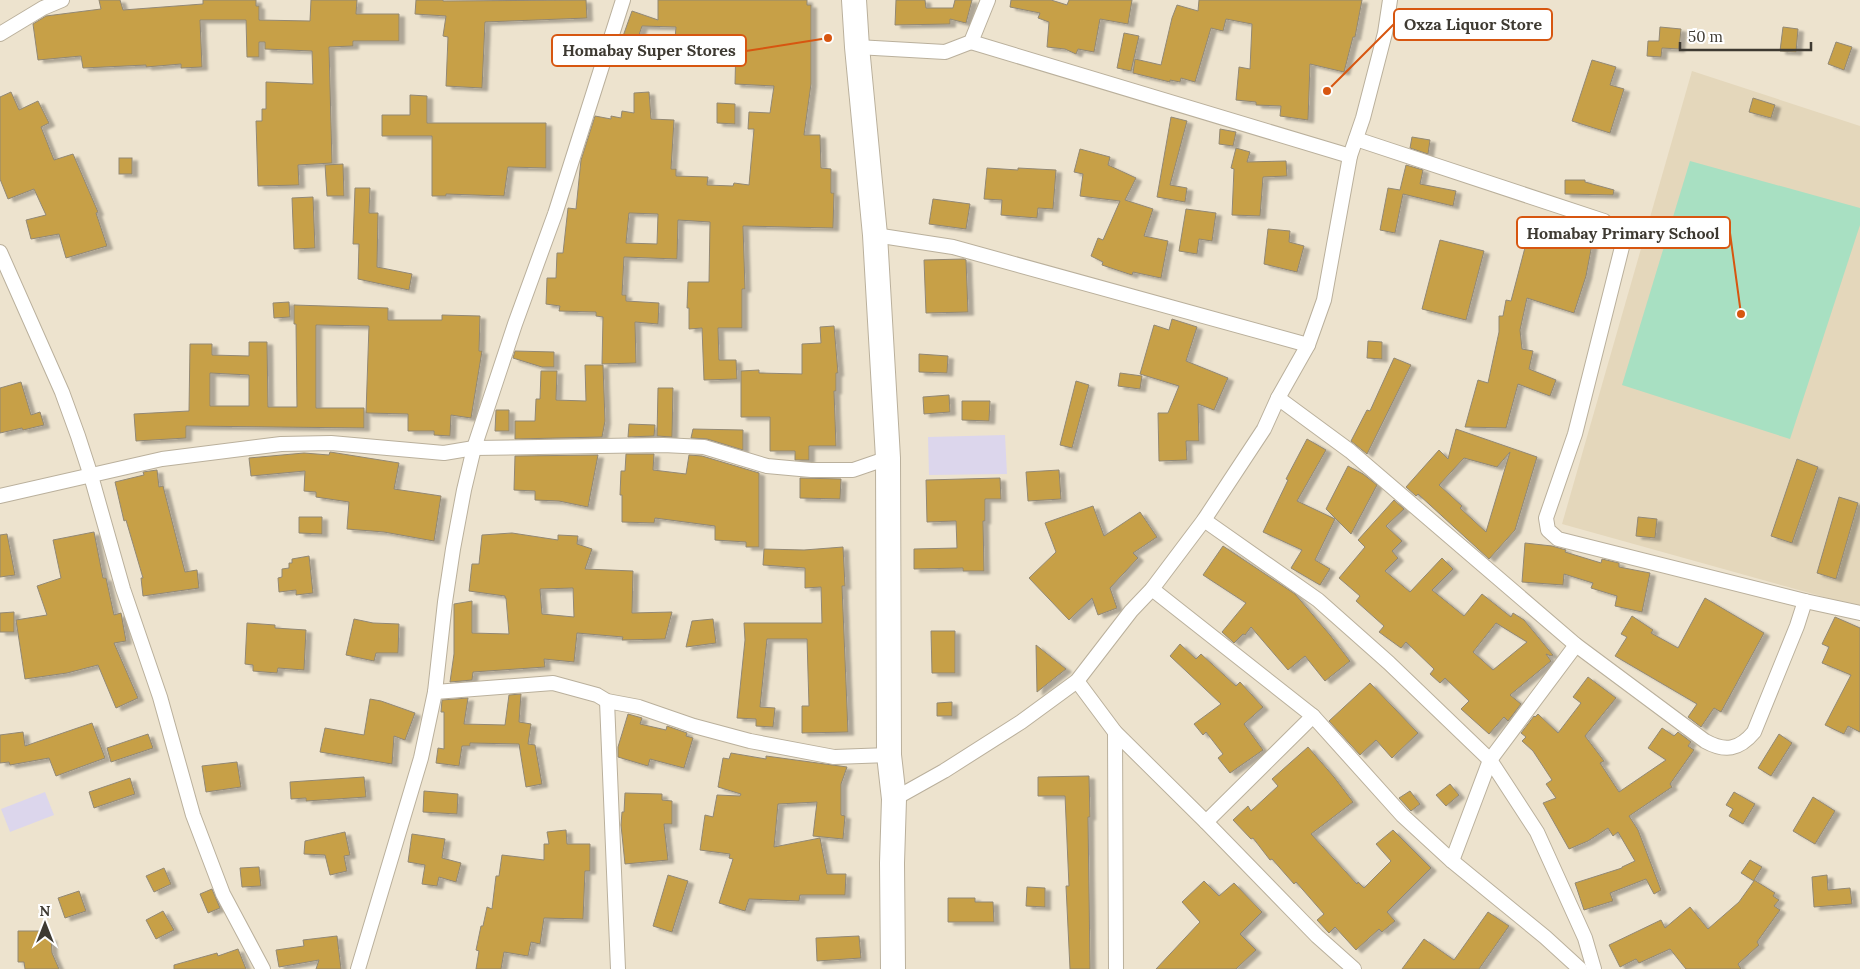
<svg xmlns="http://www.w3.org/2000/svg" width="1860" height="969" font-family="Lora,serif">
<style>
.built{fill:#e4d7bb}
.medical{fill:#dcd6ec}
.green{fill:#a8e0c2}
.building{fill:#c7a046;stroke:#928875;fill-rule:evenodd;filter:url(#shadow)}
.lines{fill:none;stroke-linecap:round;stroke-linejoin:round}
.minor-casing{stroke:#bab09c;stroke-width:16}
.trunk-casing{stroke:#bab09c;stroke-width:26}
.minor{stroke:#fff;stroke-width:14}
.trunk{stroke:#fff;stroke-width:24}
.leader{fill:none;stroke:#d75610;stroke-width:2}
.callout-dot{fill:#d75610;stroke:#fff;stroke-width:2}
.callout{fill:#fff;stroke:#d75610;stroke-width:2}
.callout-label{font-size:16px;text-anchor:middle;font-weight:bold;fill:#3e3a32}
</style>
<defs>
<filter id="shadow"><feDropShadow dx="5.5" dy="3" stdDeviation="1" flood-color="#0004"/></filter>
</defs>
<rect width="100%" height="100%" fill="#ede3ce"/>
<!-- built -->
<polygon class="built" points="1692,71 1860,126 1860,607 1562,524"/>
<!-- medical -->
<g class="medical">
<polygon points="1005,435 1007,474 929,475 928,437"/>
<polygon points="45,792 54,815 10,832 1,809"/>
</g>
<!-- green -->
<polygon class="green" points="1690,161 1860,208 1860,225 1790,439 1622,385"/>
<!-- building -->
<g class="building">
<polygon points="99,0 120,0 123,10 203,4 203,0 256,0 256,6 259,6 259,20 310,21 311,0 357,0 356,14 399,14 399,41 353,41 353,46 329,47 332,163 298,165 299,185 258,186 256,121 262,121 262,109 266,109 266,82 313,84 312,51 265,49 265,42 259,42 259,57 247,57 246,20 200,20 202,67 181,68 181,64 146,67 146,65 83,68 81,56 38,60 33,24 46,16 101,9"/>
<polygon points="416,0 443,0 443,1 586,0 587,18 485,22 482,88 446,86 448,37 443,36 446,16 415,14"/>
<path d="M658 0H807V5H811V84L804 135H820L821 168 831 169V193H834L833 228 743 226 745 289H742V328H718L719 360H736L737 379 704 380 702 328 689 329V308H687L688 282H709L710 222 678 220 677 259 624 257 622 295H626V301L659 303 658 324 635 322 636 363 602 364 603 317 596 316V312L559 311 560 306 546 304 547 278H556L557 253H563L568 208 576 209 581 160 595 116 611 119V116L621 118 622 111 634 113V93L649 92 651 119 674 120 671 169H676V176L708 177 707 185 733 186 734 183 749 185 754 129H748L749 112 770 113 774 86 735 84 736 43H732V41L675 39 676 27 642 26 636 44 622 39 632 11 658 20ZM629 213 658 214 657 244 626 243Z"/>
<polygon points="896,0 925,0 926,8 953,8 955,0 972,0 966,23 950,19 950,24 895,25"/>
<polygon points="1011,0 1051,0 1067,5 1069,0 1132,0 1128,24 1100,19 1094,52 1078,49 1076,54 1065,49 1047,47 1049,22 1038,18 1040,13 1010,7"/>
<polygon points="1199,0 1362,0 1355,37 1353,37 1344,72 1310,64 1308,120 1280,116 1281,106 1256,105 1256,102 1236,100 1239,67 1250,69 1252,24 1226,19 1223,31 1211,28 1195,82 1181,78 1180,82 1170,80 1170,82 1133,73 1135,59 1161,65 1172,18 1177,5 1198,11"/>
<polygon points="1660,27 1681,29 1679,49 1662,48 1661,57 1647,56 1648,41 1659,41"/>
<polygon points="1783,27 1798,29 1796,52 1780,51"/>
<polygon points="1124,33 1139,36 1131,71 1117,68"/>
<polygon points="1836,42 1852,47 1844,70 1828,64"/>
<polygon points="1592,60 1616,67 1610,85 1624,89 1610,133 1572,121"/>
<polygon points="11,92 19,110 38,101 49,123 41,127 54,160 73,154 98,212 96,213 107,246 66,258 59,234 31,239 26,220 46,215 34,189 8,199 0,179 0,97"/>
<polygon points="410,95 427,96 427,123 546,123 546,168 508,167 504,196 446,194 446,196 432,196 432,136 382,136 382,115 410,115"/>
<polygon points="1753,98 1775,105 1771,118 1749,112"/>
<polygon points="717,103 735,104 735,124 717,123"/>
<polygon points="1171,117 1187,121 1170,185 1187,188 1185,202 1157,197"/>
<polygon points="1220,129 1236,132 1233,146 1219,144"/>
<polygon points="1412,137 1430,140 1428,154 1410,148"/>
<polygon points="1236,148 1250,152 1247,162 1286,161 1287,176 1263,177 1260,216 1232,215 1234,169 1231,168"/>
<polygon points="1080,149 1110,157 1108,165 1136,178 1125,200 1153,209 1144,236 1168,241 1161,278 1133,272 1132,275 1102,265 1103,262 1091,256 1098,238 1103,240 1120,201 1080,196 1083,174 1074,172"/>
<rect x="119" y="158" width="13" height="16"/>
<polygon points="343,164 344,196 327,196 325,165"/>
<polygon points="1406,165 1423,170 1420,184 1456,191 1453,206 1403,194 1395,233 1380,230 1388,188 1400,190"/>
<polygon points="987,168 1018,170 1018,168 1056,170 1053,209 1038,208 1037,218 1001,215 1002,200 984,199"/>
<polygon points="1565,180 1585,180 1585,182 1614,190 1613,195 1565,194"/>
<polygon points="355,188 370,188 369,213 378,213 377,267 412,274 409,290 358,279 359,244 353,244"/>
<polygon points="313,197 315,248 294,249 292,198"/>
<polygon points="933,199 970,204 966,229 929,224"/>
<polygon points="1186,209 1216,213 1212,241 1199,239 1197,254 1179,251"/>
<polygon points="1268,229 1290,231 1289,242 1304,246 1297,272 1264,264"/>
<polygon points="1554,231 1593,239 1586,276 1574,313 1527,298 1520,330 1522,349 1533,351 1529,369 1556,380 1550,396 1518,384 1506,428 1465,427 1478,380 1488,383 1499,332 1499,316 1503,316 1506,300 1511,301 1527,240 1550,247"/>
<polygon points="1440,240 1484,251 1466,320 1422,309"/>
<polygon points="964,259 966,260 968,312 926,313 924,260"/>
<polygon points="289,302 290,317 274,318 273,303"/>
<path d="M294 305 388 308V320H442V315L480 316 479 351H482L471 418 451 415 450 436 434 435V431H408V414L366 413 369 326 316 325V408H364V428L186 426V438L136 441 134 414 189 411 190 344H212V355L249 356V342H267L268 407H297L296 324H294ZM210 373 249 375V406H210Z"/>
<polygon points="1172,319 1197,327 1186,361 1228,378 1214,410 1198,404 1199,441 1186,441 1187,460 1159,461 1158,413 1168,413 1179,386 1140,374 1154,325 1169,330"/>
<polygon points="834,326 838,373 836,373 836,391 834,391 836,446 809,446 809,460 795,460 795,451 770,451 770,417 741,417 741,371 759,370 759,373 802,374 802,344 821,343 820,327"/>
<polygon points="1368,341 1382,342 1382,359 1367,358"/>
<polygon points="515,351 554,352 554,367 542,367 513,358"/>
<polygon points="919,354 948,356 947,373 919,372"/>
<polygon points="1394,358 1411,365 1367,454 1351,441 1367,410 1370,411"/>
<polygon points="585,365 603,365 605,421 602,437 515,439 515,421 535,421 536,399 540,399 541,371 557,371 556,400 586,401"/>
<polygon points="1120,373 1142,376 1140,389 1118,386"/>
<polygon points="1076,381 1089,385 1072,448 1060,445"/>
<polygon points="21,382 31,415 40,412 44,425 23,430 22,428 0,433 0,388"/>
<polygon points="658,388 673,388 672,437 657,436"/>
<polygon points="949,395 950,412 924,414 923,397"/>
<polygon points="962,401 990,401 989,421 962,420"/>
<polygon points="496,410 509,410 509,431 495,431"/>
<polygon points="629,424 655,425 654,436 628,437"/>
<polygon points="693,429 743,430 743,450 707,439 691,438"/>
<path d="M1456 429 1537 457 1515 530 1489 559 1418 494 1416 496 1406 487 1439 450 1448 459ZM1510 452 1486 532 1460 508 1462 506 1439 485 1464 458 1497 467Z"/>
<polygon points="1307,439 1326,450 1297,501 1335,519 1315,560 1330,569 1320,585 1291,568 1302,550 1263,532 1288,480 1286,479"/>
<polygon points="330,452 399,463 394,489 441,496 434,541 384,532 347,529 349,502 316,497 316,492 304,491 305,471 251,476 249,458 304,453 329,455"/>
<polygon points="626,454 654,454 653,470 686,474 689,455 702,456 759,473 759,547 746,547 746,542 715,540 715,526 655,518 654,523 622,522 622,495 620,495 621,471 625,471"/>
<polygon points="598,455 588,507 559,501 535,500 535,491 514,490 515,456"/>
<polygon points="1797,459 1818,467 1792,543 1771,536"/>
<polygon points="1348,466 1363,474 1377,485 1351,534 1326,509"/>
<polygon points="157,470 159,487 163,486 185,572 197,570 199,588 143,596 141,578 143,578 126,520 124,521 115,482 144,475 143,472"/>
<polygon points="1059,470 1061,499 1028,501 1026,472"/>
<polygon points="800,478 841,479 840,499 800,498"/>
<polygon points="1000,478 1001,499 985,499 985,521 983,521 984,571 963,571 963,568 914,569 914,549 957,548 956,521 927,522 926,480"/>
<polygon points="1839,497 1858,503 1836,579 1817,573"/>
<path d="M1394 500 1404 509 1386 526 1402 541 1392 551 1398 558 1385 571 1410 592 1442 558 1453 569 1432 590 1464 616 1482 594 1511 617 1513 613 1524 620 1553 655 1551 656 1546 654 1551 661 1510 695 1521 704 1508 721 1504 717 1489 734 1461 709 1469 701 1445 678 1440 683 1430 674 1434 669 1406 642 1401 648 1379 632 1384 626 1356 601 1360 596 1339 578 1365 547 1358 540ZM1496 623 1527 642 1493 670 1473 652Z"/>
<polygon points="1093,506 1104,536 1140,512 1157,537 1133,553 1138,558 1110,588 1117,608 1098,615 1092,598 1069,620 1029,578 1056,552 1045,523"/>
<polygon points="299,517 322,517 322,534 299,533"/>
<polygon points="1638,517 1657,519 1655,538 1636,536"/>
<polygon points="94,532 103,578 106,578 114,615 121,613 126,641 114,643 138,698 116,708 98,665 67,673 25,679 16,620 47,615 37,586 61,578 53,540"/>
<path d="M512 533 558 540V535L578 536 577 544 592 549 585 569 633 571 632 613 672 612 665 639 622 640 623 637 577 633 574 662 544 659 545 667 473 672 472 680 450 682 454 654V604L472 601V633L509 634 506 598H505V596L469 591 472 564H479L482 535ZM573 588 574 617 542 614 540 589Z"/>
<polygon points="7,534 15,575 0,577 0,535"/>
<polygon points="1525,543 1552,546 1566,550 1565,552 1601,563 1602,559 1619,563 1619,567 1650,573 1642,612 1615,606 1617,596 1591,588 1593,583 1564,574 1563,585 1522,582"/>
<polygon points="1223,546 1295,594 1330,635 1350,661 1325,681 1305,656 1288,670 1251,627 1245,635 1243,634 1234,643 1222,632 1246,603 1203,575"/>
<polygon points="843,547 845,586 842,586 848,732 802,733 802,706 809,706 807,639 767,639 760,707 775,708 773,727 756,726 756,719 737,718 745,640 744,623 822,623 821,587 805,588 805,568 763,565 764,549 804,550"/>
<polygon points="309,556 313,593 296,595 296,590 279,592 278,578 282,577 282,569 289,568 289,563 292,563 292,559"/>
<polygon points="1705,598 1764,633 1721,712 1714,708 1701,727 1688,717 1697,704 1615,656 1627,637 1621,634 1632,616 1653,630 1651,633 1678,648"/>
<polygon points="14,612 14,632 0,632 0,613"/>
<polygon points="1835,617 1860,628 1860,732 1848,726 1844,734 1825,725 1851,675 1822,663 1829,647 1822,644"/>
<polygon points="354,619 373,623 399,624 398,653 376,653 374,661 346,655"/>
<polygon points="713,619 716,643 686,647 692,621"/>
<polygon points="247,623 275,625 275,628 306,630 304,670 278,668 277,673 253,671 253,665 245,664"/>
<polygon points="931,631 955,631 955,673 932,673"/>
<polygon points="1180,644 1196,659 1201,654 1236,686 1240,682 1263,707 1244,724 1263,750 1230,773 1218,758 1223,754 1206,732 1203,735 1194,724 1221,704 1170,656"/>
<polygon points="1036,645 1066,669 1037,692"/>
<polygon points="1588,677 1616,698 1585,736 1604,761 1600,763 1619,792 1666,760 1648,748 1662,728 1674,736 1678,732 1691,742 1688,746 1694,750 1670,784 1672,787 1629,816 1638,830 1661,890 1654,894 1646,879 1610,893 1613,901 1584,910 1575,883 1622,868 1622,867 1635,861 1618,832 1613,836 1608,828 1588,841 1569,849 1543,803 1556,798 1546,784 1552,780 1533,751 1522,741 1526,737 1521,733 1534,716 1535,717 1538,714 1558,733 1581,703 1573,697"/>
<polygon points="1370,683 1418,733 1392,758 1376,740 1360,755 1329,721"/>
<polygon points="521,694 519,722 531,724 528,744 535,745 542,784 526,787 519,744 470,743 470,746 462,746 459,766 436,763 438,748 444,749 444,712 441,712 442,700 468,698 464,724 505,725 509,695"/>
<polygon points="370,699 381,701 415,713 405,740 394,736 392,764 320,752 325,728 364,735"/>
<polygon points="952,702 952,716 937,716 937,703"/>
<polygon points="628,714 642,718 640,724 666,730 667,726 687,733 686,736 693,738 684,768 650,759 648,766 618,757 618,747"/>
<polygon points="92,723 105,758 56,776 49,758 10,765 9,762 0,763 0,735 23,732 25,746"/>
<polygon points="148,734 153,748 111,762 107,748"/>
<polygon points="1779,734 1792,743 1771,776 1758,768"/>
<polygon points="1308,747 1334,777 1353,802 1311,834 1357,884 1358,882 1364,888 1391,861 1376,844 1393,830 1431,868 1387,912 1395,921 1382,932 1379,929 1356,950 1335,927 1329,933 1317,920 1324,914 1296,882 1294,884 1272,859 1270,860 1253,838 1251,839 1233,820 1248,806 1251,811 1278,786 1272,779"/>
<polygon points="731,753 766,759 766,756 847,767 841,784 841,815 845,816 843,839 813,836 817,802 778,804 774,847 820,838 827,874 846,874 845,895 800,895 799,901 749,899 745,911 719,903 733,859 729,858 730,854 700,850 705,815 713,817 717,795 740,796 741,794 718,787 723,758 729,759"/>
<polygon points="237,762 241,787 206,792 202,766"/>
<polygon points="1089,776 1090,817 1088,817 1090,966 1090,969 1070,969 1066,886 1069,886 1065,796 1038,796 1038,777"/>
<polygon points="364,777 366,797 306,801 306,798 291,799 290,782"/>
<polygon points="130,778 135,794 94,808 89,792"/>
<polygon points="1450,784 1459,795 1446,806 1436,795"/>
<polygon points="424,791 458,794 457,814 423,812"/>
<polygon points="1410,791 1420,804 1411,811 1399,798"/>
<polygon points="1734,792 1755,804 1743,824 1729,816 1733,809 1726,805"/>
<polygon points="625,793 662,794 662,800 672,801 672,824 664,824 668,860 625,864 621,825 622,812 624,812"/>
<polygon points="1813,797 1835,811 1815,844 1793,831"/>
<polygon points="566,830 567,844 590,844 590,871 585,871 583,919 544,918 540,944 531,942 528,956 504,952 501,969 476,969 479,951 476,950 481,926 483,926 487,907 492,909 496,876 499,876 502,855 544,860 544,844 549,844 547,832"/>
<polygon points="345,832 350,855 344,856 347,871 330,875 325,855 304,854 305,841"/>
<polygon points="412,834 445,839 442,858 461,863 456,882 439,877 437,886 422,884 425,865 408,862"/>
<polygon points="1750,860 1762,867 1754,880 1775,893 1773,896 1779,900 1774,906 1780,910 1757,942 1759,945 1738,964 1741,969 1686,969 1670,949 1639,963 1636,959 1620,967 1609,945 1661,920 1665,928 1690,907 1708,929 1739,902 1754,881 1741,873"/>
<polygon points="259,867 261,886 242,887 240,868"/>
<polygon points="164,868 171,884 154,892 146,876"/>
<polygon points="668,875 688,881 672,932 653,926"/>
<polygon points="1827,875 1828,890 1850,888 1852,904 1814,907 1812,877"/>
<polygon points="1204,881 1219,896 1234,883 1262,912 1240,934 1256,950 1236,969 1156,969 1200,922 1182,902"/>
<polygon points="1027,887 1045,888 1045,907 1026,906"/>
<polygon points="212,889 220,908 208,913 200,894"/>
<polygon points="79,891 86,911 65,918 58,898"/>
<polygon points="948,898 975,898 975,902 993,902 994,922 948,922"/>
<polygon points="163,911 174,930 156,939 146,920"/>
<polygon points="1488,912 1509,926 1479,969 1402,969 1424,939 1454,960"/>
<polygon points="18,931 39,931 39,939 51,938 52,953 59,969 25,969 24,962 18,962"/>
<polygon points="337,936 341,969 316,969 319,960 279,967 276,950 304,946 303,940"/>
<polygon points="859,936 861,958 817,961 816,938"/>
<polygon points="238,949 246,969 174,969 174,965 217,953 218,956"/>
</g>
<g class="lines">
<defs>
<g id="minor">
<polyline points="0,34 43,8 62,0"/>
<polyline points="971,42 1350,156"/>
<polyline points="857,47 945,52 971,42 988,0"/>
<polyline points="1356,139 1604,221 1617,232 1622,247 1575,434 1546,518 1548,530 1558,539 1805,601 1860,613"/>
<polyline points="875,235 953,247 1308,345"/>
<polyline points="0,252 62,392 78,436 91,476 123,589 160,697 193,815 223,894 263,969"/>
<path d="M1278 398 1350 451 1576 645 1705 741C1725 752 1739 750 1754 732L1797 626 1805 601"/>
<polyline points="0,496 162,459 281,444 331,443 444,453 474,448 663,445 704,447 767,466 811,470 853,470 888,458"/>
<polyline points="1204,520 1318,600 1389,663 1490,760 1537,832 1585,938 1594,969"/>
<polyline points="1152,589 1313,716 1402,815 1452,861 1545,937 1580,969"/>
<polyline points="1077,681 1115,732 1206,822 1317,936 1354,969"/>
<polyline points="435,692 553,683 597,695 607,701 639,707 694,726 750,741 834,757 889,755"/>
<polyline points="607,701 618,969"/>
<polyline points="1115,732 1116,969"/>
<polyline points="894,799 944,771 1021,722 1077,681 1131,611 1152,589 1204,520 1264,429 1278,398 1308,345 1324,300 1350,156 1363,118 1385,33 1390,0"/>
<polyline points="1206,822 1313,716"/>
<polyline points="1452,861 1490,760 1576,645"/>
<polyline points="358,969 421,758 435,692 445,602 453,549 464,490 474,448 515,324 555,214 623,0"/>
</g>
<polyline id="trunk" points="854,0 857,47 875,235 888,458 889,755 894,799 892,863 893,969"/>
</defs>
<!-- minor casing -->
<use href="#minor" class="minor-casing"/>
<!-- trunk casing -->
<use href="#trunk" class="trunk-casing"/>
<!-- minor -->
<use href="#minor" class="minor"/>
<!-- trunk -->
<use href="#trunk" class="trunk"/>
</g>
<!-- callouts -->
<path class="leader" d="M1327 91L1394 24M828 38L746 51M1741 314L1730 233"/>
<g class="callout-dot">
<circle cx="1327" cy="91" r="5"/>
<circle cx="828" cy="38" r="5"/>
<circle cx="1741" cy="314" r="5"/>
</g>
<g class="callout">
<rect x="1394" y="9" width="158" height="31" rx="5"/>
<rect x="552" y="35" width="194" height="31" rx="5"/>
<rect x="1517" y="217" width="213" height="31" rx="5"/>
</g>
<g class="callout-label">
<text x="1473" y="30">Oxza Liquor Store</text>
<text x="649" y="56">Homabay Super Stores</text>
<text x="1623" y="239">Homabay Primary School</text>
</g>
<!-- north arrow -->
<g transform="translate(45 924)" stroke="#ffffff" stroke-width="4" paint-order="stroke">
<path d="M0-4L9 19L0 12L-9 19Z" fill="#3e3a32"/>
<text y="-8" font-size="14" font-weight="bold" text-anchor="middle" fill="#3e3a32">N</text>
</g>
<!-- scale -->
<path d="M1680 42v8h131v-8" fill="none" stroke="#3e3a32" stroke-width="2.5"/>
<text x="1688" y="42" font-size="15" fill="#3e3a32" stroke="#ffffff" stroke-width="4" paint-order="stroke">50 m</text>
</svg>
